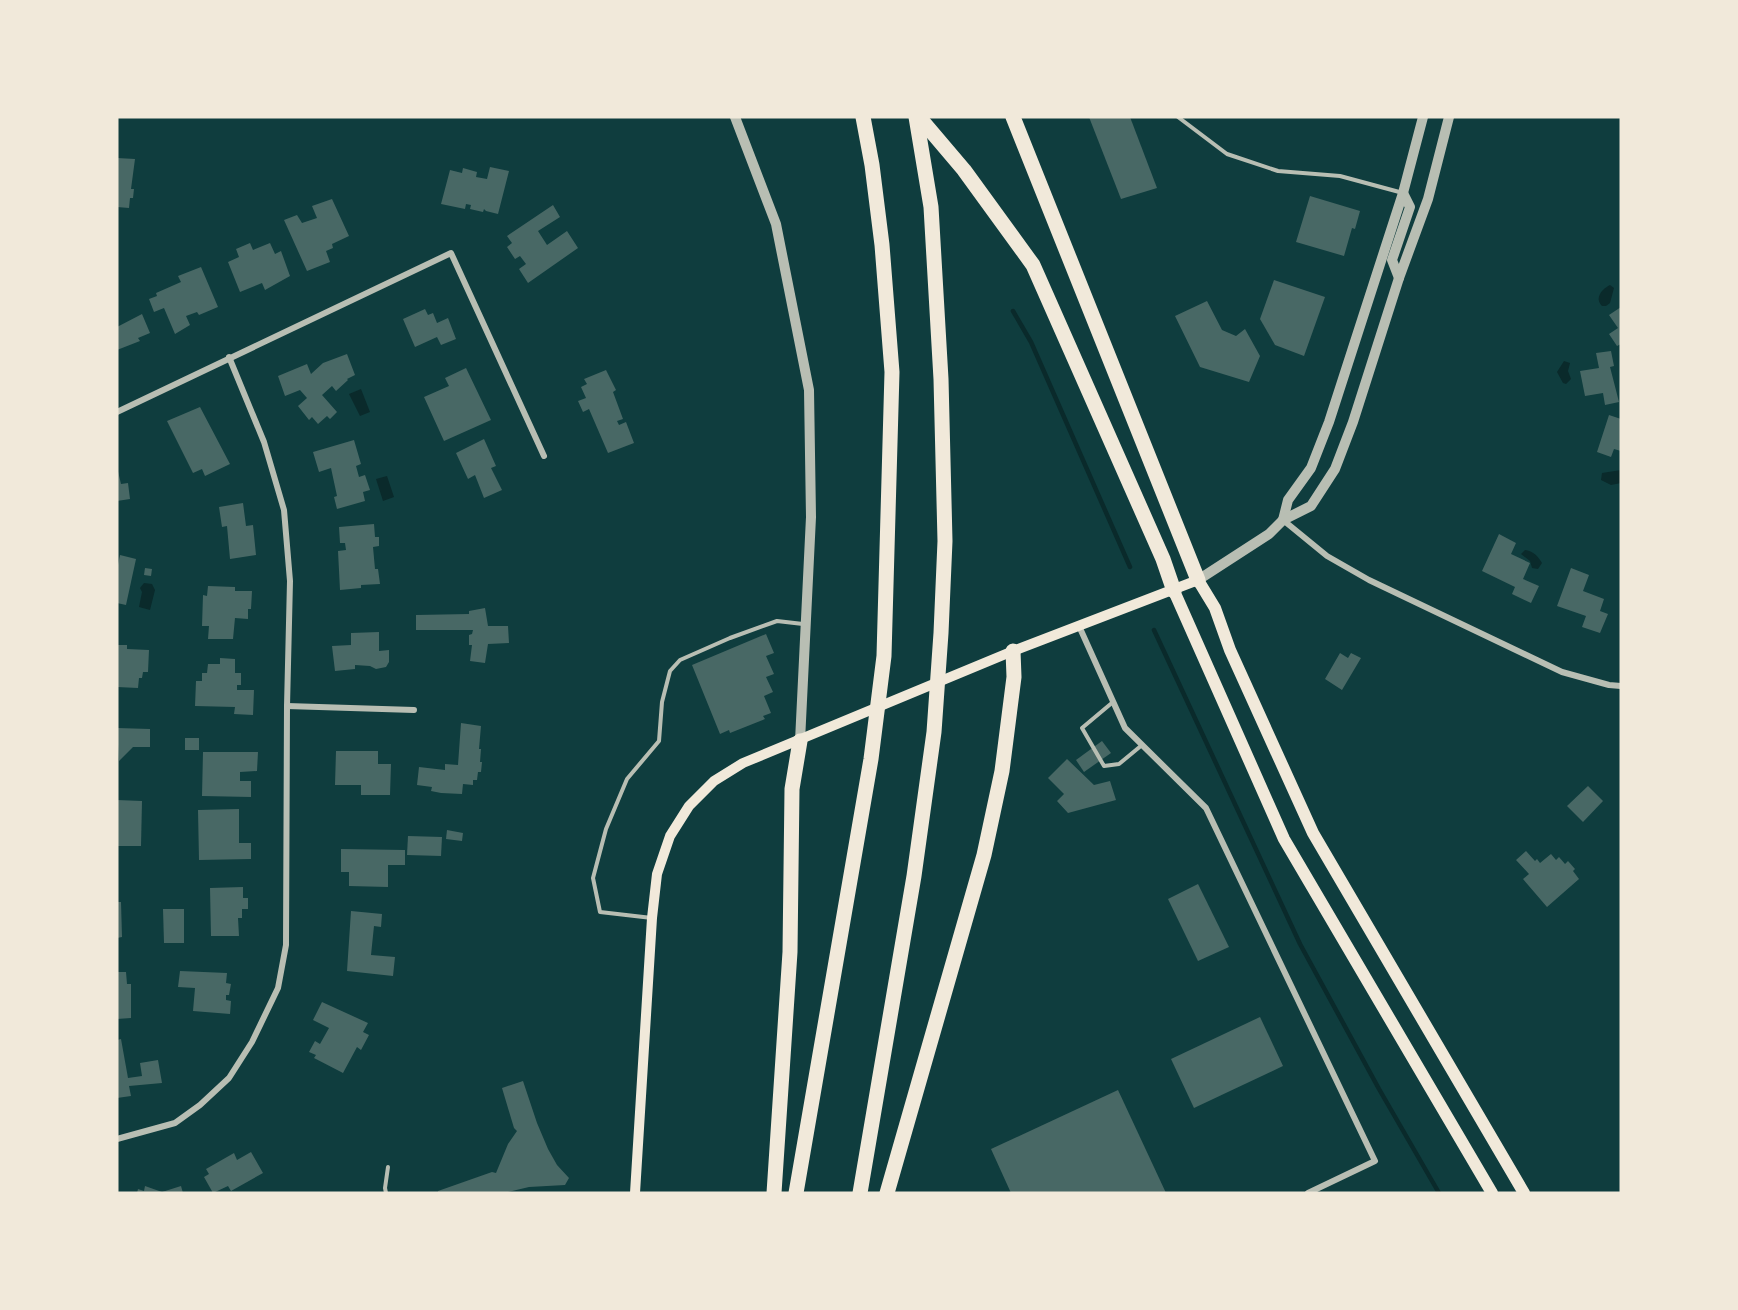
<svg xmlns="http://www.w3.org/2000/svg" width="1738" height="1310" font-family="'Archivo Narrow',sans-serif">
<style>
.water{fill:#0a2a2b}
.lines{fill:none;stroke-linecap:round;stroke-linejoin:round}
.stream{stroke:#0a2a2b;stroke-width:4.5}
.building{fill:#486865}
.service{stroke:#b8beb3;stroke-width:4}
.minor{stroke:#b8beb3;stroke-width:6}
.tertiary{stroke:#b8beb3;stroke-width:10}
.secondary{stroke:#f1e9da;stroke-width:10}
.primary{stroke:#f1e9da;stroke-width:12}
.motorway{stroke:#f1e9da;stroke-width:15}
</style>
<rect width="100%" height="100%" fill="#0f3d3e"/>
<!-- water -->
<g class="water">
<path d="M1610 285 1614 288 1610 303 1606 306H1602C1594 298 1602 289 1610 285Z"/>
<polygon points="1564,361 1570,363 1568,371 1571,379 1566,384 1563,383 1557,372"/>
<polygon points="361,389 370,412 360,416 349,394"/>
<polygon points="1621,470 1621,483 1611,485 1601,480 1602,473"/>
<polygon points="387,476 394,497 383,501 376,479"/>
<path d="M1525 550C1533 551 1538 556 1542 563L1538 569 1532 568 1530 561 1521 554Z"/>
<polygon points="144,583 152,584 155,590 150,610 139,607 142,592 140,588"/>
</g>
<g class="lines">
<!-- stream -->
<g class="stream">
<polyline points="1013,311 1031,342 1130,567"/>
<polyline points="1154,630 1300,944 1379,1089 1439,1193"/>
</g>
</g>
<!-- building -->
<g class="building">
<polygon points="1089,117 1130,117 1157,188 1121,199"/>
<polygon points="117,158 135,159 131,189 134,189 133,198 130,198 129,208 117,207"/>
<polygon points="490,167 509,171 498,214 486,211 484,209 483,212 470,209 471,205 466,204 465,209 441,204 450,170 462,173 463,168 477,172 476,177 487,179"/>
<polygon points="1310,196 1360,211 1355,229 1352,228 1344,256 1296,242"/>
<polygon points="332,199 349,236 332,244 333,248 326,251 330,262 307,271 284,220 297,215 302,223 317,218 312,206"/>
<polygon points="553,205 560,217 538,231 547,245 567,231 578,248 528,283 519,269 526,264 520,256 515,259 507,247 512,243 507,236"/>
<polygon points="250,243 253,250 270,243 275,254 281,251 290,276 265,290 262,283 240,292 228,262 239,257 236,249"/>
<polygon points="201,267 218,307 199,315 197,312 186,316 190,325 175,334 164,308 154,312 149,299 157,296 156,293 181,282 178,276"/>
<polygon points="1274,280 1325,297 1304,356 1275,345 1260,319"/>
<polygon points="1207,301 1222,330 1236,336 1245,329 1260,356 1249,382 1200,367 1175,316"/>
<polygon points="1621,307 1621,344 1617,346 1609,334 1618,328 1609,315"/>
<polygon points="425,309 428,315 433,313 437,323 448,318 456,339 441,345 437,337 415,347 403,319"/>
<polygon points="142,314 150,333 138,338 140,341 117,350 117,327"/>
<polygon points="1611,351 1614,366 1610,367 1619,402 1605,405 1603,393 1585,396 1580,371 1599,368 1596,353"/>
<polygon points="347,354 355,375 347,379 348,380 336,391 332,386 322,395 337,412 330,419 327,416 318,424 312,417 309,420 298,406 307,398 300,390 285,396 278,376 307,364 311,374 323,363"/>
<polygon points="466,368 491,420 444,441 424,397 449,386 445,378"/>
<polygon points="606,370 616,390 613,392 623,419 617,421 619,425 626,422 634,443 608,453 589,409 583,412 578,401 586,398 581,387 587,384 584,379"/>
<polygon points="200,407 230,464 205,476 202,469 193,473 167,421"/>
<polygon points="1609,415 1621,419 1621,451 1614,449 1611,457 1597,452"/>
<polygon points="484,439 496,466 491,468 502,490 484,498 475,475 468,479 456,453"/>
<polygon points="354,440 361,464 356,466 359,477 365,475 370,490 363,492 365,501 337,509 334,497 337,496 331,468 319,472 313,452"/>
<polygon points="117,467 121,484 128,483 130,499 117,501"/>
<polygon points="243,503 246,526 253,525 256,555 230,559 227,526 222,527 219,507"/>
<polygon points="374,524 375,537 379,537 379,546 373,547 375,569 378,569 380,584 361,585 361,588 340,590 338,551 346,550 345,543 340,543 339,527"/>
<polygon points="1499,534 1516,543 1511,554 1530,563 1523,579 1539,586 1531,603 1512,594 1515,587 1482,571"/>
<polygon points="120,555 136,559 126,605 117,603 117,570"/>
<polygon points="145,568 152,569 151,576 144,575"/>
<polygon points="1571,568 1589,575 1583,591 1604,599 1600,611 1608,614 1600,633 1582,627 1586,616 1557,606"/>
<polygon points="208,586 235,587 235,591 252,591 251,609 248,609 248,619 235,618 233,639 208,639 209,626 202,626 203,595 207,596"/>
<polygon points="485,608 488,626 508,626 509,643 488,644 485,663 470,661 472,645 469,645 469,635 472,634 473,630 416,630 416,615 469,614 469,611"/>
<polygon points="379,632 379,651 389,650 389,662 386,667 376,669 370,666 355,665 355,669 335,671 332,646 351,645 351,633"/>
<polygon points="766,634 774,653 766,656 774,674 766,677 773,692 764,696 771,713 763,716 765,719 730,733 729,730 720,734 692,665"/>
<polygon points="117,645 127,645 127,649 149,650 148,672 143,672 142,678 139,678 138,688 117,687"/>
<polygon points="1340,653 1348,658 1351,653 1361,658 1342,690 1325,679"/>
<polygon points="220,658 235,659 235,673 241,673 241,685 237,685 237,690 254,690 253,715 234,714 235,707 195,706 196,681 202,681 202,673 207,673 208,664 220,664"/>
<polygon points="461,723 481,726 479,749 481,749 480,762 482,762 481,772 478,772 477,780 473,780 473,785 463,784 462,794 441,793 431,791 432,787 417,785 419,767 445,770 445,764 458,765"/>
<polygon points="117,728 150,729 150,747 133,747 119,761"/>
<rect x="185" y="738" width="14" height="12"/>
<polygon points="1102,741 1111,753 1084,772 1076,760"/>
<polygon points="336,751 378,751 378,764 391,764 390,795 361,795 361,785 335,785"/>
<polygon points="203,752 258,752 257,771 240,772 240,781 251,781 251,797 202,796"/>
<polygon points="1067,759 1094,785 1110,781 1116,800 1068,813 1057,801 1064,794 1048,778"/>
<polygon points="1588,786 1603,801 1583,822 1567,806"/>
<polygon points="117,800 142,801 141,846 117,846"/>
<polygon points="239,809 239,843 251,843 251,859 199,860 198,810"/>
<polygon points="447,830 463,833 462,841 446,839"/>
<polygon points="408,836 442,837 441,856 407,855"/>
<polygon points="341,849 405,850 405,865 388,865 388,887 349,886 349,872 341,872"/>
<polygon points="1526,851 1535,861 1537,859 1540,863 1551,854 1556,860 1559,857 1565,864 1568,861 1575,869 1573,871 1579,879 1547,907 1523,879 1529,874 1516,860"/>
<polygon points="1198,884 1229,947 1198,961 1168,899"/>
<polygon points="243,887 243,898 248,898 248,909 242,909 242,918 238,918 239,936 211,936 210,888"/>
<polygon points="117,902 121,902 122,937 117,938"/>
<polygon points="163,909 184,909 184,943 164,943"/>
<polygon points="351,911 382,914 381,927 374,926 371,955 395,957 393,976 347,971"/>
<polygon points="180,971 227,973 226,983 231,984 229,995 226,995 226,1000 231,1001 230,1014 193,1011 195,988 178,987"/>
<polygon points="117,972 126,972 127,984 131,984 131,1018 117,1019"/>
<polygon points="322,1002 368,1023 363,1032 369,1035 361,1050 357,1047 343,1073 314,1058 316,1055 309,1052 315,1041 320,1044 329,1028 313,1020"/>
<polygon points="1260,1017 1283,1066 1194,1108 1171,1059"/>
<polygon points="121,1039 128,1078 142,1076 140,1063 158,1060 162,1083 129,1086 131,1096 117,1098 117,1040"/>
<polygon points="523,1081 537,1123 548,1149 557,1165 569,1178 565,1185 529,1187 504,1193 438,1193 438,1191 492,1172 496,1173 508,1144 517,1131 514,1128 502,1088"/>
<polygon points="1118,1090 1166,1193 1011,1193 991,1149"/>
<polygon points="251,1152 263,1173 231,1191 228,1186 213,1193 204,1177 209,1174 206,1169 234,1153 237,1160"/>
<polygon points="145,1186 162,1192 181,1186 183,1193 137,1193 138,1189 144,1191"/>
</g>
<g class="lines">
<!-- service -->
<g class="service">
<polyline points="1178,117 1227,154 1278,171 1340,176 1403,193"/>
<polyline points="1113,702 1082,728 1104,766 1119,764 1142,745"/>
<polyline points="652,918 600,912 593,878 606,829 627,779 659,741 662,702 670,671 680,660 730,638 777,621 803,624"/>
<polyline points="386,1193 385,1188 388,1167"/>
</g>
<!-- minor -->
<g class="minor">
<polyline points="117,412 451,253 544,456"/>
<polyline points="1283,520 1327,556 1369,580 1562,672 1609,685 1621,686"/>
<polyline points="1079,626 1125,728 1206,808 1375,1161 1308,1193"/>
<polyline points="287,706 414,710"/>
<polyline points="117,1139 175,1123 200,1105 229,1078 252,1042 278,988 286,945 287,706 290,581 284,510 264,442 229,357"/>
</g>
<!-- tertiary -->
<g class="tertiary">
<polyline points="735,117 776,224 809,390 811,517 800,741"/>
<polyline points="1399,278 1392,260 1410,207 1403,193"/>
<polyline points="1283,520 1288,500 1311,468 1329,422 1403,193 1423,117"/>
<polyline points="1198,580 1269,534 1283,520 1311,506 1335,469 1353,422 1399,278 1428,199 1449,117"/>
</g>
<!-- secondary -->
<polyline class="secondary" points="635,1193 652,918 657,874 670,836 689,806 714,781 743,763 1013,651 1198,580"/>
<!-- primary -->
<g class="primary">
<polyline points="1198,580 1215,608 1230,650 1313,833 1524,1193"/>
<polyline points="1174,591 1284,839 1492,1193"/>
</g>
<!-- motorway -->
<g class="motorway">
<polyline points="919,117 964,170 1033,265 1163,559 1174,591"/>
<polyline points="1013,117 1198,580"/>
<polyline points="774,1193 790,952 792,789 800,741"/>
<polyline points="796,1193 871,759 884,656 892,372 882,245 872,165 863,117"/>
<polyline points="860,1193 914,876 934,732 941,633 945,541 941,379 931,207 916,117"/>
<polyline points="887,1193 984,855 1002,771 1014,677 1013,651"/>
</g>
</g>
<!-- border -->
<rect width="1738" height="1310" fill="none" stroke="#f1e9da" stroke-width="237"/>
</svg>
